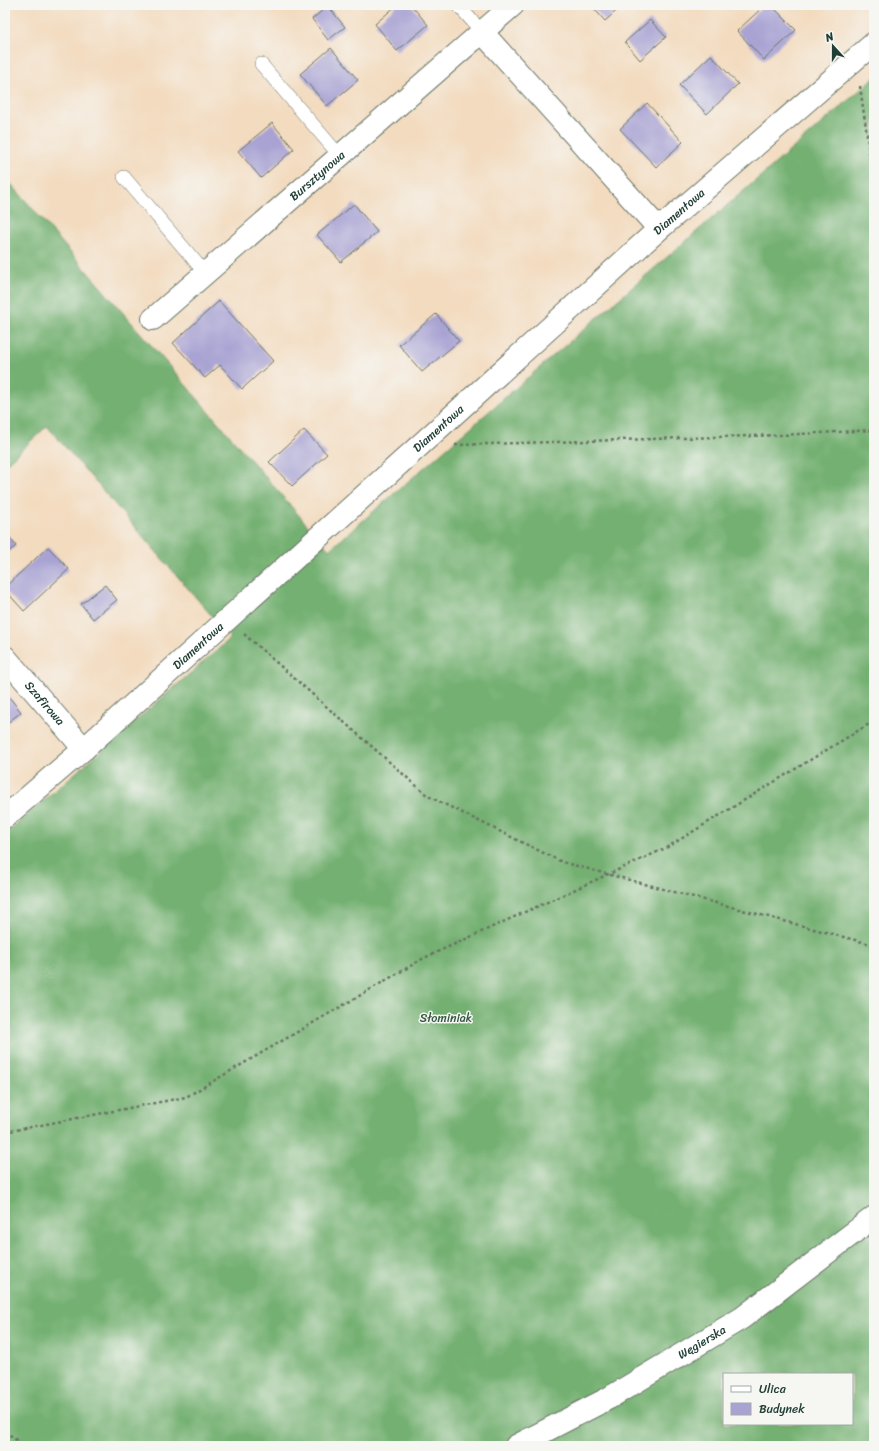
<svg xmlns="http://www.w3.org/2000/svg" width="879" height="1451" font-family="Sriracha,sans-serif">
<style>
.forest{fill:#73b071;stroke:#497652;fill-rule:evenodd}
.building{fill:#a9a3d3}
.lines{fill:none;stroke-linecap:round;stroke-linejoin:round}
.lane-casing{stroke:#697465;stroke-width:14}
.street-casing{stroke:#697465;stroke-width:24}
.path{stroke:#697465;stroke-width:2.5;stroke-dasharray:3 3;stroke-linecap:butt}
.lane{stroke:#fff;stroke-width:13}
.street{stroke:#fff;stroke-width:22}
.labels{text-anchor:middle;stroke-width:3;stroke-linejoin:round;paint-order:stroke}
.street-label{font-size:12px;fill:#1f3d34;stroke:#f6f6f2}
.park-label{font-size:12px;fill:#355a44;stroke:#f6f6f2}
</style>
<rect width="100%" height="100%" fill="#f6f6f2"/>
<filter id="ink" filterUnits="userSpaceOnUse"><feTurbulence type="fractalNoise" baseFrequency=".025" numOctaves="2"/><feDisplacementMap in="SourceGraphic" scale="8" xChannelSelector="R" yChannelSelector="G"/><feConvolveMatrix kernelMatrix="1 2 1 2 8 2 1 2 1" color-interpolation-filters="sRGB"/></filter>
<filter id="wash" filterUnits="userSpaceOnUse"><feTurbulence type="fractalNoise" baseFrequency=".012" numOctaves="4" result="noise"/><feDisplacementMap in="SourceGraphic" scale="16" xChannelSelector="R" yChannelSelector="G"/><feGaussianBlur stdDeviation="0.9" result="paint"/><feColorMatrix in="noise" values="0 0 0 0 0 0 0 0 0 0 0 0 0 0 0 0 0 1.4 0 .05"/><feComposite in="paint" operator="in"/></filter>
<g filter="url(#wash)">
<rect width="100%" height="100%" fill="#f3dbbf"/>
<!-- forest -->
<path class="forest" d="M874 78V1446H5V834L231 638 47 426 5 465V177L329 550ZM724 1374H852V1424H724Z"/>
<g id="blocks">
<!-- building -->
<g class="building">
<polygon points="397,5 411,5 428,25 397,51 375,24"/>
<polygon points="591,5 623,5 605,21"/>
<polygon points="765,5 771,5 796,30 764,60 737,31"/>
<polygon points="328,6 345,27 328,40 312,19"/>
<polygon points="650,20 666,37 640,60 625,42"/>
<polygon points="331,48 358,80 327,106 300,74"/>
<polygon points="711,55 738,84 707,114 679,85"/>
<polygon points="647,103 683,142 656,167 620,129"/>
<polygon points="272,123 294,149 261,178 238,151"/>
<polygon points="354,204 377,232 341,262 317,235"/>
<polygon points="219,301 273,361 242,389 220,365 205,378 173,343"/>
<polygon points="436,314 459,341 422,372 399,345"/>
<polygon points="304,430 327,454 292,486 269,462"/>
<polygon points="5,531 16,546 5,555"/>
<polygon points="48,547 69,569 24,611 5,590 5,587"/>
<polygon points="105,585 117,600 93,619 81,604"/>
<polygon points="5,692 21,712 5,725"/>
</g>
</g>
</g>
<g filter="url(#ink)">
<use href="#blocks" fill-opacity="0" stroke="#697465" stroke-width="1"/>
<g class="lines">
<defs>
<g id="lane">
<polyline points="458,5 482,32"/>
<polyline points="261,64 340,156"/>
<polyline points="124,177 205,273"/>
</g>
<g id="street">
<polyline points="482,32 659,229"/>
<path id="s1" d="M153 319 513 5"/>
<path id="s2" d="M5 657 84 749"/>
<path id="s3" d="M5 817 84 749 659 229 874 43"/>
<path id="s4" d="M516 1446 609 1398 742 1318 874 1217"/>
</g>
</defs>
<!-- lane casing -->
<use href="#lane" class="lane-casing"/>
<!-- street casing -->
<use href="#street" class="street-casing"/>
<!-- path -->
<g class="path">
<polyline points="860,86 874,185"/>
<polyline points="455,445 782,435 874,430"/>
<polyline points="244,634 428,796 562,862 874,945"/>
<polyline points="5,1132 186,1097 424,958 666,848 874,721"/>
<polyline points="5,1431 24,1446"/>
</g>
<!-- lane -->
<use href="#lane" class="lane"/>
<!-- street -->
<use href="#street" class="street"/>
</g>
</g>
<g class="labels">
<!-- street labels -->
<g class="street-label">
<text dy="4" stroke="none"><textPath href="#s1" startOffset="218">Bursztynowa</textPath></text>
<text dy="4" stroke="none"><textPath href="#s3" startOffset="906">Diamentowa</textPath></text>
<text dy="4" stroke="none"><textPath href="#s3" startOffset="582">Diamentowa</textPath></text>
<text dy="4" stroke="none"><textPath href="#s3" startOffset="258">Diamentowa</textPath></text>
<text dy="4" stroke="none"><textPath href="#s2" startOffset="61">Szafirowa</textPath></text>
<text dy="4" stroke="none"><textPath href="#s4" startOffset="213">Węgierska</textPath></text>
</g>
<!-- park labels -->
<g class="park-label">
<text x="446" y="1022">Słominiak</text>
</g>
</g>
<!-- margin -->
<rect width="879" height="1451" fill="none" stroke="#f6f6f2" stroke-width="20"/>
<!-- legend -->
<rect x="723" y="1373" width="130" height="52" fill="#f6f6f2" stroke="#a0aca6"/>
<rect x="731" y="1386" width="20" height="6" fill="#ffffff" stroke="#a0aca6"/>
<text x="759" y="1393" font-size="12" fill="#1f3d34">Ulica</text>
<rect x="731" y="1403" width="20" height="12" fill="#a9a3d3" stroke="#a0aca6"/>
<text x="759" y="1413" font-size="12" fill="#1f3d34">Budynek</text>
<!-- north arrow -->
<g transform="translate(833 46) rotate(339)" stroke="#f6f6f2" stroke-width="3" paint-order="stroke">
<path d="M0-3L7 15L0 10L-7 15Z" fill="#1f3d34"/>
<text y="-6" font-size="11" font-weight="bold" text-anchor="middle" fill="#1f3d34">N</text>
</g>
</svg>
